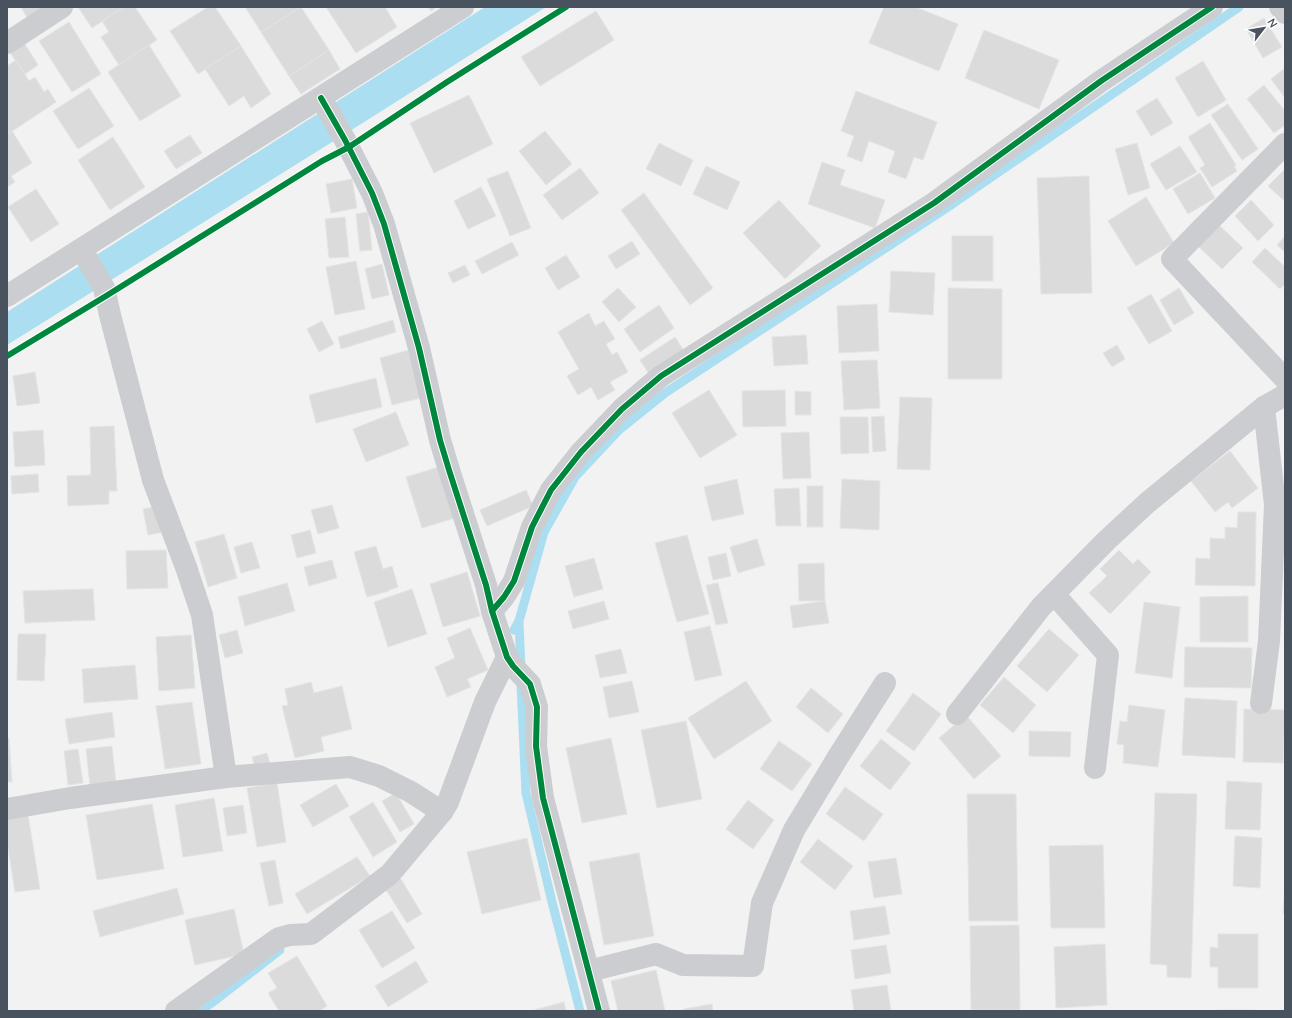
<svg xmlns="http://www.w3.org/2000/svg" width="1292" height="1018" font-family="'Nunito Sans',sans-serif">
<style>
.water{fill:#abdef0}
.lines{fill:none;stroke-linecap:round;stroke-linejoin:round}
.stream{stroke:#abdef0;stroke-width:9}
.building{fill:#dbdbdc;stroke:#e3e4e5}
.minor{stroke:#cbcdd0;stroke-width:22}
.cycleway-casing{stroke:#fff;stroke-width:8}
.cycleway{stroke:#00873e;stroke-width:6}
</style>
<rect width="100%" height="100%" fill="#f2f2f2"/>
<!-- water -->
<polygon class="water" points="485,7 546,7 369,119 7,345 7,312"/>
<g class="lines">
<!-- stream -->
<g class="stream">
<polyline points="519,622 521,669"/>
<polyline points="514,630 519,621 544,532 575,477 619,430 665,393 948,207 1239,7"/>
<polyline points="521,684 526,793 552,902 580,1011"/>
<polyline points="200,1011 217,999 280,950"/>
</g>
</g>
<!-- building -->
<g class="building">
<polygon points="21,7 46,7 28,19"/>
<polygon points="78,7 124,7 92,28"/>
<polygon points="124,7 135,7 157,40 119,65 101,37 109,32 102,21"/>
<polygon points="208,7 215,7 241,46 198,74 170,31"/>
<polygon points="245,7 301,7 261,32"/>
<polygon points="301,7 329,50 289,76 261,32"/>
<polygon points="326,7 385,7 397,27 356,53"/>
<polygon points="428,7 437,7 431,11"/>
<polygon points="884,7 915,7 958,24 939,71 869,43"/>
<polygon points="596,11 614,40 540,86 521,57"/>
<polygon points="1264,18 1282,47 1263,58 1246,29"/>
<polygon points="69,22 101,74 72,92 39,41"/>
<polygon points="984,30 1059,60 1039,109 965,78"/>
<polygon points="23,41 38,65 25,74 9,51"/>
<polygon points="149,45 181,96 140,121 108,72"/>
<polygon points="241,46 271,94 251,108 244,96 229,106 205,69"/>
<polygon points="329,50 340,69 301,94 289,76"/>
<polygon points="16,60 29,81 35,77 44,92 48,89 56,102 8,134 7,66"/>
<polygon points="1203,61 1226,100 1198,117 1175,78"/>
<polygon points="1285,68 1285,98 1271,79"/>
<polygon points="1264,85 1285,111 1285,125 1274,133 1247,99"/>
<polygon points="89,88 114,126 78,149 53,111"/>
<polygon points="856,91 937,122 923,160 914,157 906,179 888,172 895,151 869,141 862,162 847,156 854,136 841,131"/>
<polygon points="469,95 493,144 434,173 410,123"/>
<polygon points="1157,98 1173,123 1151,136 1136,111"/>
<polygon points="1228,104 1258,149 1242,160 1211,115"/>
<polygon points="1210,123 1236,165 1234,166 1237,171 1212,187 1200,168 1205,165 1188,137"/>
<polygon points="12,131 32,163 11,176 15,182 7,187 7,134"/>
<polygon points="545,131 572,164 546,185 519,151"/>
<polygon points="190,135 202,153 176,169 164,151"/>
<polygon points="113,137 145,187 110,210 78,160"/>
<polygon points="659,143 693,160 681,186 646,169"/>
<polygon points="1137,143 1150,188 1128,195 1115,149"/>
<polygon points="1180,146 1197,172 1166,190 1150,164"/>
<polygon points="822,162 845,170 840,185 885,200 875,228 808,204"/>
<polygon points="706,166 740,182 727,210 693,194"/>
<polygon points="580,168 599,193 562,220 543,195"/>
<polygon points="1285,169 1285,198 1283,200 1268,186"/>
<polygon points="508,171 531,228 510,236 487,179"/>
<polygon points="1200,173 1215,198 1188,214 1173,189"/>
<polygon points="1089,176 1092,293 1041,294 1037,178"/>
<polygon points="352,179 357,208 331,213 326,184"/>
<polygon points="481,187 496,216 468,229 454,201"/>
<polygon points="36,189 59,224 31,242 8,207"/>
<polygon points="644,193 713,288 690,305 621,210"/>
<polygon points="1146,197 1174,243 1136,266 1108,221"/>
<polygon points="779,200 821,246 785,279 743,233"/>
<polygon points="1251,200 1274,225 1258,241 1235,216"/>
<polygon points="368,212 372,250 360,251 356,214"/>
<polygon points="345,217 349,257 329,258 325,219"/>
<polygon points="1219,225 1243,248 1222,269 1198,246"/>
<rect x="952" y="236" width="41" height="45"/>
<polygon points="1285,236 1285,252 1277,245"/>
<polygon points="632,241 640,254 616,269 608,256"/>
<polygon points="512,242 519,255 482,274 475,261"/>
<polygon points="1265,248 1285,267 1285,284 1280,289 1252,262"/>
<polygon points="566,255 580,277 558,290 545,268"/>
<polygon points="356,261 365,309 335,315 326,267"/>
<polygon points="382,264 389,295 372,299 365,269"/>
<polygon points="465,265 470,275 453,283 448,273"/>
<polygon points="891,271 935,273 933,315 889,312"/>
<polygon points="618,288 636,307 619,322 602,302"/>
<polygon points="948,288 1002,289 1002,379 948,379"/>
<polygon points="1179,288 1194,313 1174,325 1160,300"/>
<polygon points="1151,294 1172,331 1149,344 1127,308"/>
<polygon points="877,304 879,351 839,353 837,306"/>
<polygon points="659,305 674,328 640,352 624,329"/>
<polygon points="589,313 595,326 604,321 615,339 606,344 612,355 617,352 628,372 610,382 615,390 598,400 591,387 578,395 567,376 579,369 558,332"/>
<polygon points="393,320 396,332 341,349 338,337"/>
<polygon points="322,321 334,344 319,352 307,329"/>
<polygon points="806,335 808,364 774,366 772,337"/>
<polygon points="675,337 686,354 651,377 640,360"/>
<polygon points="1117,345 1125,359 1112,367 1103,353"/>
<polygon points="409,350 421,398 392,405 380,358"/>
<polygon points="877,360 880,408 844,410 841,361"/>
<polygon points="35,372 40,403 17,406 13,376"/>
<polygon points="376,378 382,407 316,423 309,395"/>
<polygon points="709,390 737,435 700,458 672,413"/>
<polygon points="785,390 786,426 743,427 742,391"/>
<polygon points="795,391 811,392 811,415 795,415"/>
<polygon points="900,397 932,398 930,470 897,469"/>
<polygon points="396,412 409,445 366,462 353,429"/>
<polygon points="884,416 886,451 873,452 871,417"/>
<polygon points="840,417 868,417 869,453 841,454"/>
<polygon points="114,426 117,491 109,491 109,504 68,506 67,476 91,475 90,427"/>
<polygon points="43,430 45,465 15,467 13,432"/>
<polygon points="809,432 811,478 783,479 781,433"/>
<polygon points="1230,451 1258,488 1232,508 1228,502 1215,512 1191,481"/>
<polygon points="439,467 455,518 422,528 406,477"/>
<polygon points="38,474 39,492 12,494 11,476"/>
<polygon points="737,479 744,514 712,521 704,487"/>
<polygon points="842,479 880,481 879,530 840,528"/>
<rect x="807" y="486" width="16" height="41"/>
<polygon points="799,488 801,526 776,526 774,489"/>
<polygon points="526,490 533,506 487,526 480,510"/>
<polygon points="332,505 339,528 318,534 311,510"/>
<polygon points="159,506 164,532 148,535 143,509"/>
<polygon points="1238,512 1256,512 1255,586 1195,585 1196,558 1210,559 1210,538 1225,539 1225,527 1237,528"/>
<polygon points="310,530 316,553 297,558 291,535"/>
<polygon points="224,534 237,578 208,587 195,542"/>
<polygon points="687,535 709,614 677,622 655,543"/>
<polygon points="757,539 765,565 738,573 730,547"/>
<polygon points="252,542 260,568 241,573 234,547"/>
<polygon points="376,546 383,569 392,566 398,587 389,590 389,591 367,597 354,552"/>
<polygon points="166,550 168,588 127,589 126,551"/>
<polygon points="1119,550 1133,564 1138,559 1151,572 1110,614 1089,593 1107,576 1100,569"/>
<polygon points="726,553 731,576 713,580 708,557"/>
<polygon points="594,558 603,589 574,597 565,566"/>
<polygon points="332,560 337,578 309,586 304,567"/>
<polygon points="824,563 825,601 799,601 798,564"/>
<polygon points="467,572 480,616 443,627 430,584"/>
<polygon points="287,583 295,611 245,626 238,597"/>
<polygon points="718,583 728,623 716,625 706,585"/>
<polygon points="93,589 95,620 25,623 23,591"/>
<polygon points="412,589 427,634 388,647 374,602"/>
<polygon points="1248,596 1248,642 1200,642 1200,597"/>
<polygon points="604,601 609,619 573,629 568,611"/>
<polygon points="825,601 829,623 793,628 790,606"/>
<polygon points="1144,602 1180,607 1172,678 1135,673"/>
<polygon points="710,626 722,675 695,681 684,632"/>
<polygon points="470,628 488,670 467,679 471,687 447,697 435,667 455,658 447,638"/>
<polygon points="1049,629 1079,655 1047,692 1017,666"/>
<polygon points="237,630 243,653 225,658 219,635"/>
<polygon points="18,634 46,634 44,681 17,680"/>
<polygon points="191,635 195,688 159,691 156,637"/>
<polygon points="1185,647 1252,648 1251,688 1184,687"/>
<polygon points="621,649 627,673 600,678 595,655"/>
<polygon points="135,665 138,699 84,703 82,669"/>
<polygon points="1004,677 1036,705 1013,733 980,705"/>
<polygon points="632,681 639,712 609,718 603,687"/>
<polygon points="746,681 772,721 714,759 688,718"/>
<polygon points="311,682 314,693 342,686 352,729 321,737 324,751 295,758 282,706 288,705 285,689"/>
<polygon points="811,688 843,714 828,733 796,707"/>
<polygon points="913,693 941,714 914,751 886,731"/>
<polygon points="1185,698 1237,701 1235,758 1182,755"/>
<polygon points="192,702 201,764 165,769 156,706"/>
<polygon points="1129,705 1165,710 1158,767 1123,763 1124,745 1117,744 1120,721 1127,722"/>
<polygon points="1244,709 1285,710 1283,763 1243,762"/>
<polygon points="112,712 115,737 69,744 65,719"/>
<polygon points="966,715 1001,756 974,779 939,738"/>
<polygon points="686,721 702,799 657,808 641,730"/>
<polygon points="1029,731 1071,732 1070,757 1029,756"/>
<polygon points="7,738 9,738 12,782 7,782"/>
<polygon points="611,738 627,814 582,823 566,748"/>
<polygon points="881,739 911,763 890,790 860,766"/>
<polygon points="779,741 812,764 792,791 760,769"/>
<polygon points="112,746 116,783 90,786 86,749"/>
<polygon points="78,749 83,783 68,785 64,751"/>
<polygon points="267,753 270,763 255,768 252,757"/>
<polygon points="1227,781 1262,783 1260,830 1225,829"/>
<polygon points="277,783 286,842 257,847 247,788"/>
<polygon points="336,784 349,806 313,827 300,805"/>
<polygon points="845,787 883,814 864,841 826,814"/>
<polygon points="396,793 414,824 400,832 382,801"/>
<polygon points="1155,793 1197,794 1191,978 1167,977 1167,965 1150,964"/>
<polygon points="967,794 1016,794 1018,921 969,921"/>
<polygon points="214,798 223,851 183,857 175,805"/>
<polygon points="748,800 774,820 753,849 726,829"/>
<polygon points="373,802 397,842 373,857 349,817"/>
<polygon points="152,804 164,869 97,880 86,815"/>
<polygon points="243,805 247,833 227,836 223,808"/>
<polygon points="28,815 40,889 15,892 7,841 7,818"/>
<polygon points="1235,836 1262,838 1260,888 1233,886"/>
<polygon points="527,838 541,900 482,914 467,852"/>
<polygon points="818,839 853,866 835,890 800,862"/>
<polygon points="1103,845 1105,928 1051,928 1049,846"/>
<polygon points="639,853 654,936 604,945 589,862"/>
<polygon points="357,857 370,876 307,914 295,894"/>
<polygon points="896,858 902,894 874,898 868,862"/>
<polygon points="275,860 283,903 269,906 260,863"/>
<polygon points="401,879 422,914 407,923 385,888"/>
<polygon points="177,888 184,914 100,937 93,911"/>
<polygon points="1285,888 1285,914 1283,913"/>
<polygon points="885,906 890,934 854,940 850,911"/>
<polygon points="234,909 244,954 195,965 185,920"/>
<polygon points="392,911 415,948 382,968 359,930"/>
<polygon points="1019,925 1020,1010 971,1010 970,926"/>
<polygon points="1218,934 1258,934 1258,988 1218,988 1218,967 1210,967 1210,947 1218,948"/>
<polygon points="1105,944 1107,1005 1056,1008 1054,947"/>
<polygon points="886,945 891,973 855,979 851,950"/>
<polygon points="297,956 327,1006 319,1011 279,1011 268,993 277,988 268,973"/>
<polygon points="416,961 428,982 388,1007 375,986"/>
<polygon points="656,970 665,1011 618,1011 611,981"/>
<polygon points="887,985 891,1011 854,1011 851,990"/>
<polygon points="564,1002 566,1011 530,1011"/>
<polygon points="712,1004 713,1011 684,1011 684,1009"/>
<rect x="1217" y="1010" width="38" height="1"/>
</g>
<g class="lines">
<!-- minor -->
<g class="minor">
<polyline points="1280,7 1285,13"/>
<polyline points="7,43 62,7"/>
<polyline points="321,98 345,140 372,193 384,224 419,348 440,440 449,470 486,585 492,611 507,657 513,666 530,684 537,707 536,746 543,798 599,1011"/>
<polyline points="1285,144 1172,259 1285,379"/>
<polyline points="82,250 104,288 110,315 153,480 186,567 202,615 226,777"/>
<polyline points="7,296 463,7"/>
<polyline points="1054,594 1108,655 1095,768"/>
<polyline points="492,611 504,597 514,581 532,527 551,490 581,452 622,409 661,376 934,203 1101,81 1212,7"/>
<polyline points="1261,703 1269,641 1275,505 1264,407"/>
<polyline points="957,714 1041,607 1106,541 1147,503 1264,407 1285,395"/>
<polyline points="7,809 70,798 226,777 350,767 379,776 411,792 442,812"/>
<polyline points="589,971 656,954 683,965 753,966 762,903 794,830 838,757 885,683"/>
<polyline points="176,1011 279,938 290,935 311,934 390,874 442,812 448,802 485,702 507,657"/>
</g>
<defs>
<g id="cycleway">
<polyline points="321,98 345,140 372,193 384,224 419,348 440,440 449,470 486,585 492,611 507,657 513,666 530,684 537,707 536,746 543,798 599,1011"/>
<polyline points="7,356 106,296 322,161 349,147 447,82 566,7"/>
<polyline points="492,611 504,597 514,581 532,527 551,490 581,452 622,409 661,376 934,203 1101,81 1212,7"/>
</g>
</defs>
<!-- cycleway casing -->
<use href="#cycleway" class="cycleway-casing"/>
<!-- cycleway -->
<use href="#cycleway" class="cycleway"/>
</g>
<!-- border -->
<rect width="1292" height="1018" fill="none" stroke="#48535f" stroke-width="16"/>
<!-- north arrow -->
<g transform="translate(1264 28) rotate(59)" stroke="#ffffff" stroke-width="3" paint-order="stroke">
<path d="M0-3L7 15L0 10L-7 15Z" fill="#48535f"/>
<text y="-6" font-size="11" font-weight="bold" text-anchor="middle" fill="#48535f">N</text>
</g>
</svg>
